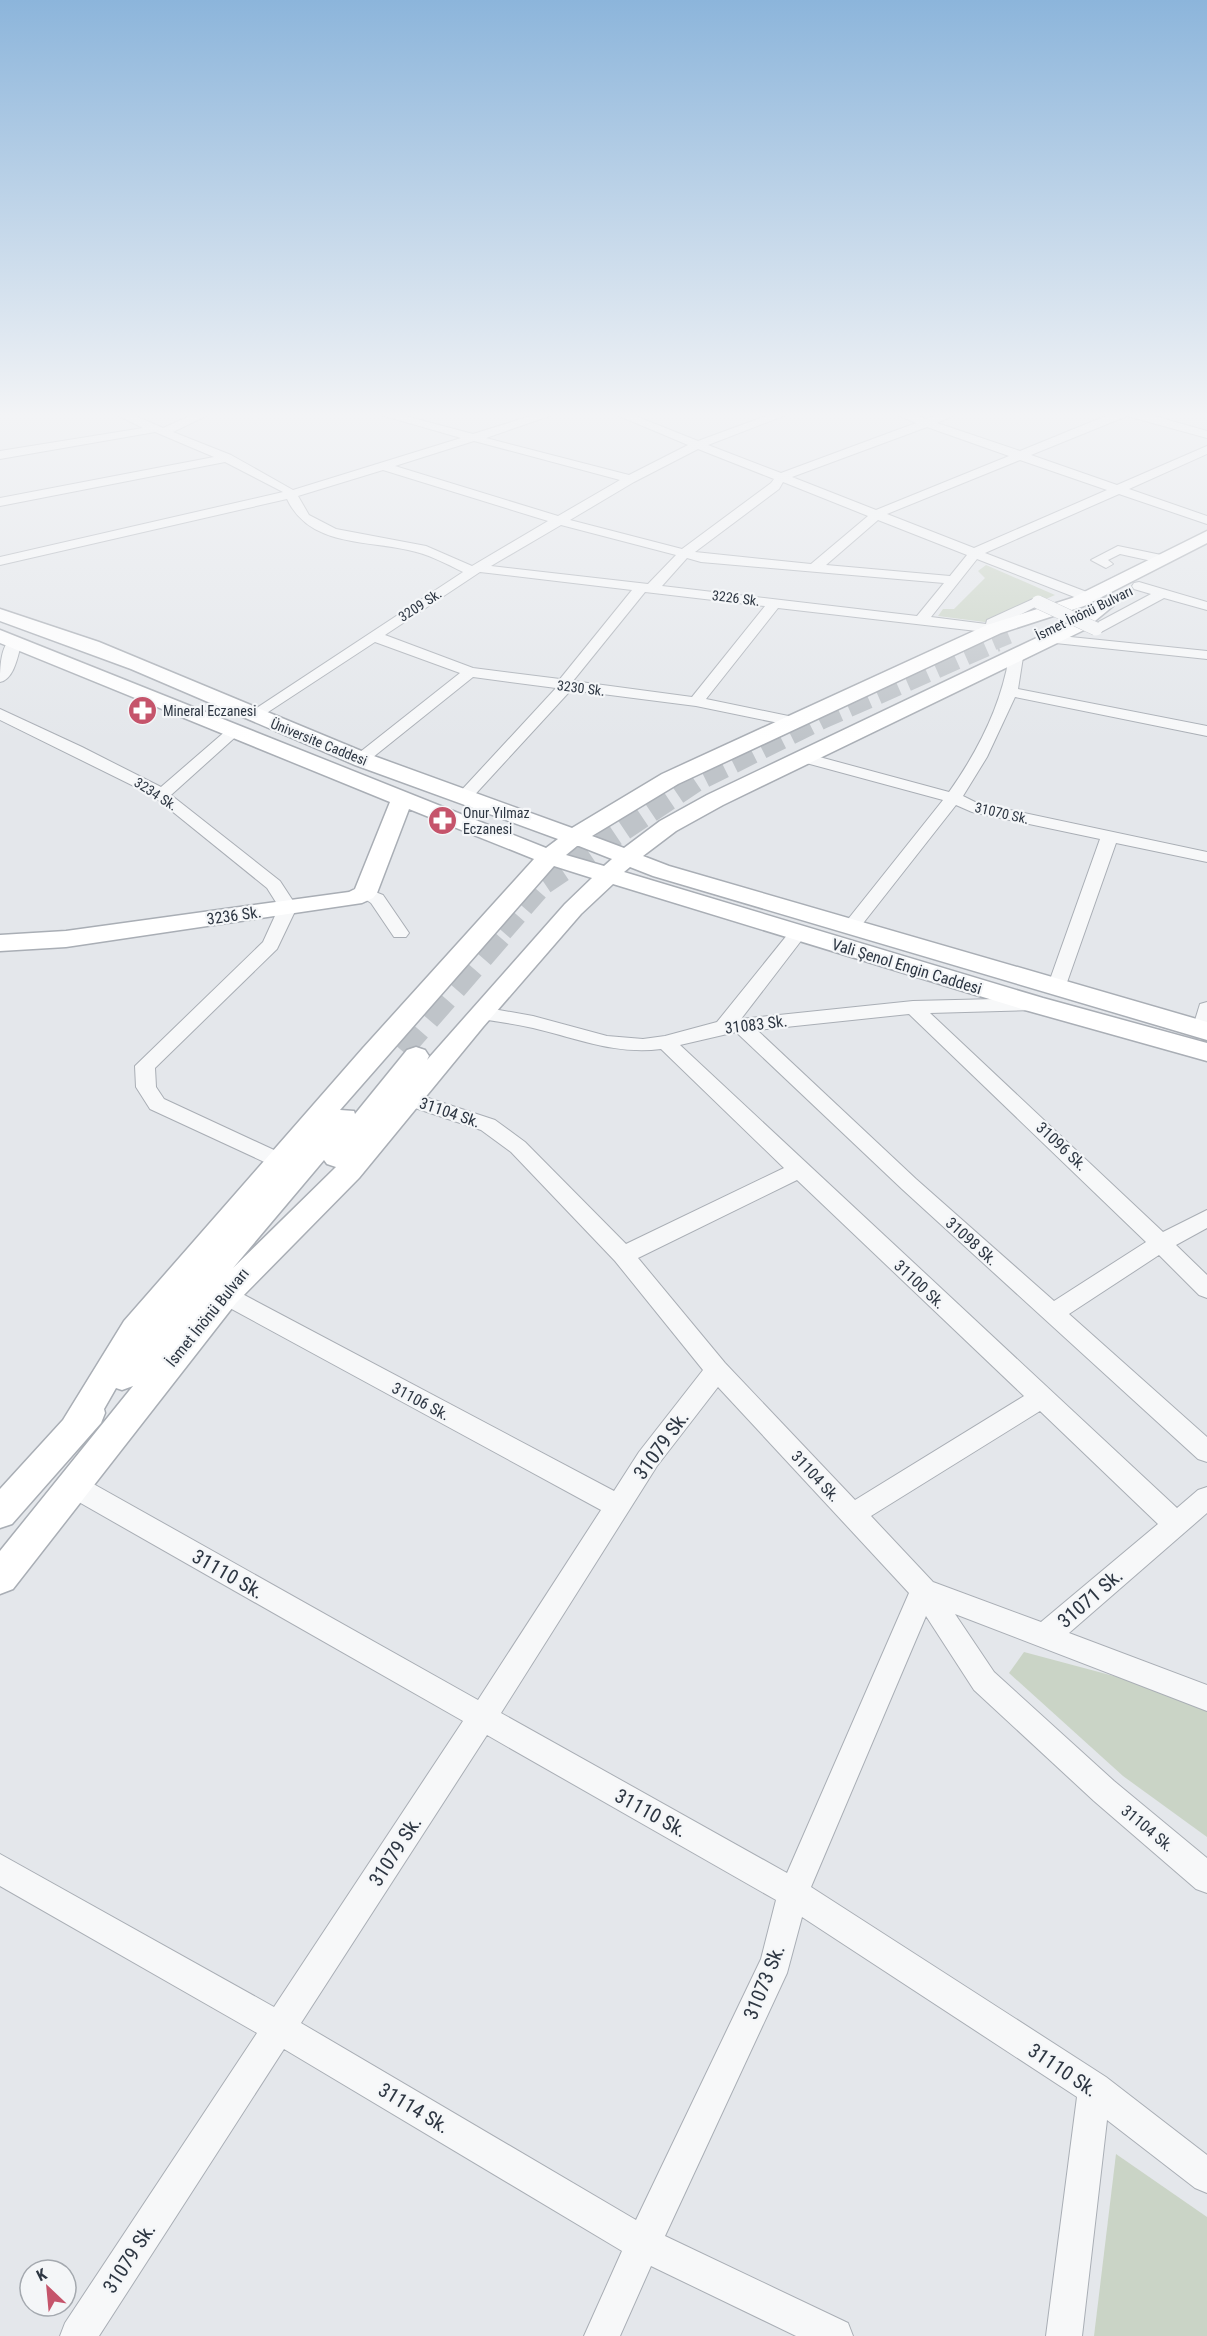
<svg xmlns="http://www.w3.org/2000/svg" width="1207" height="2336" font-family="'Roboto Condensed',sans-serif">
<style>
.green{fill:#cad4c6}
.lines{fill:none;stroke-linecap:round;stroke-linejoin:round}
.secondary-tunnel-far2{stroke:#bfc4c9;stroke-width:17;stroke-dasharray:17 8;stroke-linecap:butt}
.secondary-tunnel-far1{stroke:#bfc4c9;stroke-width:22;stroke-dasharray:22 10;stroke-linecap:butt}
.secondary-tunnel{stroke:#bfc4c9;stroke-width:27;stroke-dasharray:27 14;stroke-linecap:butt}
.street-casing{stroke:#a9aeb5;stroke-width:2}
.secondary-casing{stroke:#a9aeb5;stroke-width:3}
.street{fill:#f7f8f9;fill-rule:evenodd}
.secondary{fill:#fff;fill-rule:evenodd}
.street-bridge-casing{stroke:#a9aeb5;stroke-width:14;stroke-linecap:butt}
.street-bridge{stroke:#f7f8f9;stroke-width:13}
.labels{text-anchor:middle;stroke-width:4.5;stroke-linejoin:round;paint-order:stroke}
.far-street-label{font-size:14px;fill:#2d3642;stroke:#f4f6f8}
.far-poi-label{font-size:14px;fill:#2d3642;stroke:#f4f6f8;text-anchor:start}
.street-label{font-size:16px;fill:#2d3642;stroke:#f4f6f8}
.near-street-label{font-size:20px;fill:#2d3642;stroke:#f4f6f8}
</style>
<rect width="100%" height="100%" fill="#e4e7eb"/>
<!-- green -->
<g class="green">
<polygon points="986,565 1055,595 992,623 938,616 943,609 954,609 985,578 978,571"/>
<polygon points="1024,1652 1140,1683 1207,1710 1207,1837 1123,1776 1009,1673"/>
<polygon points="1116,2154 1207,2217 1207,2336 1094,2336"/>
</g>
<g class="lines">
<!-- secondary-tunnel-far2 -->
<polyline class="secondary-tunnel-far2" points="993,642 1012,634"/>
<!-- secondary-tunnel-far1 -->
<polyline class="secondary-tunnel-far1" points="502,931 543,884 696,781 822,718 996,641"/>
<!-- secondary-tunnel -->
<polyline class="secondary-tunnel" points="400,1049 504,929"/>
<defs>
<g id="street">
<path d="M113 413H129L163 428 196 413H212L173 432 231 455 293 490 461 438 374 413H394L473 434 540 413H558L486 438 629 475 688 445 612 413H628L698 441 774 413H791L708 445 781 473 916 423 892 413H909L926 419 942 413H959L937 423 1020 451 1113 413H1144L1207 431V438L1127 416 1031 455 1117 485 1207 446V454L1129 489 1207 516V524L1119 494 985 553 1092 594 1094 597 1092 600H1082L977 559 931 617 986 624 987 620 1033 599H1043L1045 602 998 626 1001 629 994 633 778 608 706 699 798 718 801 721 798 724 793 726 696 706 571 690 469 801H457L455 798 457 795 556 688 473 677 367 762H355L353 759 355 756 460 673 375 642 259 718H249L246 715 463 572C445 563 428 554 408 550 364 540 309 546 287 499L0 565V557L283 492 225 462 0 506V498L214 457 155 432 0 459V451L143 428ZM927 427 1009 456 876 510 792 477ZM474 441 620 480 558 516 395 466ZM698 449 774 479 771 483 682 549 570 520 634 482ZM1020 460 1107 490 974 548 887 514ZM383 470 548 521 472 566 426 546 336 529 309 515 298 496ZM783 482 868 516 811 564 695 552 779 489ZM878 520 967 555 950 576 826 565ZM561 525 676 555 648 584 491 566ZM687 558 701 562 944 583 917 616 662 586ZM480 572 632 590 560 679 473 668 385 635ZM645 592 765 606 692 697 573 681Z"/>
<polygon points="1118,546 1166,556 1168,559 1161,563 1120,554 1108,560 1113,564 1106,568 1091,560"/>
<polygon points="1139,582 1207,602 1207,610 1164,598 1101,632 1091,632 1089,629 1091,626 1151,594 1134,589 1132,586 1134,583"/>
<polygon points="1051,635 1207,651 1207,659 1046,642 1044,639 1046,636"/>
<path d="M15 637 22 641C18 654 15 679 0 682 0 670 0 641 15 637Z"/>
<path d="M1016 653 1023 657 1018 689 1207 726V736L1015 697 987 757 963 796 977 803 1207 852V862L1116 843 1065 988 1063 992H1049L1047 988 1100 839 972 812 956 805 857 931H845L842 927 845 923 943 800 795 760 793 757 801 752 949 792C978 751 1001 706 1009 657Z"/>
<polygon points="0,709 82,747 161,787 228,729 233,727 241,732 171,795 280,881 297,907 277,949 155,1068 156,1087 164,1099 287,1156 290,1161 287,1166 280,1168 273,1166 150,1109 136,1087 135,1066 263,942 279,907 267,888 152,795 0,720"/>
<polygon points="365,888 383,895 409,933 406,937 394,937 371,903 356,893 359,889"/>
<path d="M798 927 804 929 807 933 741 1019 913 1001 1034 998 1041 1000 1043 1004 1041 1008 1034 1010 930 1013 1163 1232 1207 1210V1228L1176 1245 1207 1275V1298L1199 1295 1159 1255 1069 1314 1207 1437V1462L1198 1459 902 1189 736 1032 680 1045 1177 1508 1198 1490 1207 1487V1513L1069 1633 1207 1685V1711L955 1614 994 1672 1114 1781 1207 1858V1893L1196 1889 1094 1801 974 1690 926 1616 811 1887 1106 2077 1207 2155V2193L1195 2188 1107 2120 1082 2336H1046L1077 2097 802 1917 787 1973 665 2236 848 2323 853 2336H796L651 2266 620 2336H584L622 2251 284 2049 99 2336H60L65 2323 257 2033 0 1886V1854L274 2007 463 1721 63 1493 59 1485 63 1477 72 1474 81 1477 478 1700 601 1510 217 1301 214 1295 217 1289 225 1286 233 1289 614 1491 639 1452 703 1370 615 1261 511 1152 481 1130 403 1104 400 1099 403 1094 410 1092 495 1120 525 1142 626 1244 784 1168 661 1049C615 1055 576 1038 533 1028 516 1024 499 1022 482 1019L475 1017 473 1013 475 1009 482 1007 533 1016 607 1036 643 1039 665 1036 717 1022 792 929ZM909 1014 1146 1242 1054 1301 916 1179 757 1030ZM797 1180 1024 1396 855 1500 725 1363 638 1258ZM718 1387 909 1593 787 1873 501 1713 657 1466ZM1040 1411 1158 1524 1041 1622 933 1582 871 1516ZM487 1735 776 1900 761 1959 636 2220 301 2023Z"/>
<polygon points="1207,1002 1207,1035 1195,1034 1192,1030 1200,1004"/>
</g>
<path id="secondary" d="M1207 531V543L1084 606 1001 633 678 784 592 836 624 848 660 821 707 795 1070 622 1099 598H1113L1115 602 1113 606 1084 630 723 805 676 831 643 856 669 866 1207 1022V1040L653 876 630 867 624 872 1043 998 1207 1043V1061L1025 1010 613 884 581 914 483 1027 359 1178 236 1303 13 1589 0 1594V1551L133 1386 122 1390 116 1388 104 1409 105 1413 101 1423 12 1524 0 1528V1489L63 1420 124 1321 363 1048 534 859 409 809 377 893 373 898 362 903 66 947 0 951V935L66 931 349 892 355 889 390 802 0 643V630L546 848 558 839 355 765 131 669 0 621V609L99 642 371 755 572 828 662 774 987 625 1072 598ZM577 846H579L612 859 604 866 566 855ZM554 866 592 878 565 904 427 1060 429 1056 425 1050 416 1047 407 1050 355 1114 354 1111 340 1110ZM324 1160 327 1164 336 1167 233 1268Z"/>
</defs>
<!-- street casing -->
<use href="#street" class="street-casing"/>
<!-- secondary casing -->
<use href="#secondary" class="secondary-casing"/>
<!-- street -->
<use href="#street" class="street"/>
<!-- secondary -->
<use href="#secondary" class="secondary"/>
<defs>
<polyline id="street-bridge" points="1038,602 1096,629"/>
</defs>
<!-- street-bridge casing -->
<use href="#street-bridge" class="street-bridge-casing"/>
<!-- street-bridge -->
<use href="#street-bridge" class="street-bridge"/>
</g>
<!-- sky -->
<linearGradient id="sky" x2="0" y2="1"><stop stop-color="#8cb5db"/><stop offset="0.56" stop-color="#f3f4f6"/><stop offset="1" stop-color="#f3f4f6" stop-opacity="0"/></linearGradient>
<rect width="1207" height="741" fill="url(#sky)"/>
<!-- icons -->
<defs>
<symbol id="pharmacy-disc" viewBox="-11 -11 22 22"><circle r="9.5" fill="#c5546b" stroke="#f4f6f8"/><path d="M-2-6h4v4h4v4h-4v4h-4v-4h-4v-4h4Z" fill="#fff"/></symbol>
</defs>
<g fill-rule="evenodd">
<use href="#pharmacy-disc" x="126" y="694" width="33" height="33"/>
<use href="#pharmacy-disc" x="426" y="804" width="33" height="33"/>
</g>
<g class="labels">
<!-- far-street labels -->
<g class="far-street-label">
<text transform="translate(736 598) rotate(7)" y="5">3226 Sk.</text>
<text transform="translate(420 605) rotate(-33)" y="5">3209 Sk.</text>
<text transform="translate(1084 613) rotate(-26)" y="5">İsmet İnönü Bulvarı</text>
<text transform="translate(581 688) rotate(7)" y="5">3230 Sk.</text>
<text transform="translate(319 742) rotate(22)" y="5">Üniversite Caddesi</text>
<text transform="translate(156 794) rotate(33)" y="5">3234 Sk.</text>
<text transform="translate(1002 813) rotate(13)" y="5">31070 Sk.</text>
</g>
<!-- far-poi labels -->
<g class="far-poi-label">
<text x="163" y="716">Mineral Eczanesi</text>
<text x="463" y="818">Onur Yılmaz<tspan x="463" dy="16">Eczanesi</tspan></text>
</g>
<!-- street labels -->
<g class="street-label">
<text transform="translate(234 915) rotate(-8)" y="6">3236 Sk.</text>
<text transform="translate(907 966) rotate(17)" y="6">Vali Şenol Engin Caddesi</text>
<text transform="translate(756 1024) rotate(-7)" y="6">31083 Sk.</text>
<text transform="translate(450 1112) rotate(19)" y="6">31104 Sk.</text>
<text transform="translate(1062 1146) rotate(43)" y="6">31096 Sk.</text>
<text transform="translate(972 1241) rotate(42)" y="6">31098 Sk.</text>
<text transform="translate(920 1284) rotate(43)" y="6">31100 Sk.</text>
<text transform="translate(207 1317) rotate(-51)" y="6">İsmet İnönü Bulvarı</text>
<text transform="translate(421 1401) rotate(28)" y="6">31106 Sk.</text>
<text transform="translate(816 1476) rotate(47)" y="6">31104 Sk.</text>
<text transform="translate(1148 1828) rotate(40)" y="6">31104 Sk.</text>
</g>
<!-- near-street labels -->
<g class="near-street-label">
<text transform="translate(661 1445) rotate(-54)" y="7">31079 Sk.</text>
<text transform="translate(228 1574) rotate(30)" y="7">31110 Sk.</text>
<text transform="translate(1090 1598) rotate(-41)" y="7">31071 Sk.</text>
<text transform="translate(651 1813) rotate(29)" y="7">31110 Sk.</text>
<text transform="translate(395 1851) rotate(-57)" y="7">31079 Sk.</text>
<text transform="translate(764 1982) rotate(-68)" y="7">31073 Sk.</text>
<text transform="translate(1063 2070) rotate(34)" y="7">31110 Sk.</text>
<text transform="translate(414 2108) rotate(31)" y="7">31114 Sk.</text>
<text transform="translate(129 2258) rotate(-57)" y="7">31079 Sk.</text>
</g>
</g>
<!-- north arrow -->
<g transform="translate(48 2288) rotate(334)"><circle r="28" fill="#f4f6f8" stroke="#a4a9af" stroke-width="1.5"/>
<path d="M0-4.5L10 22L0 15L-10 22Z" fill="#c5546b"/>
<text y="-9" font-size="16" font-weight="bold" text-anchor="middle" fill="#2d3642">K</text>
</g>
</svg>
